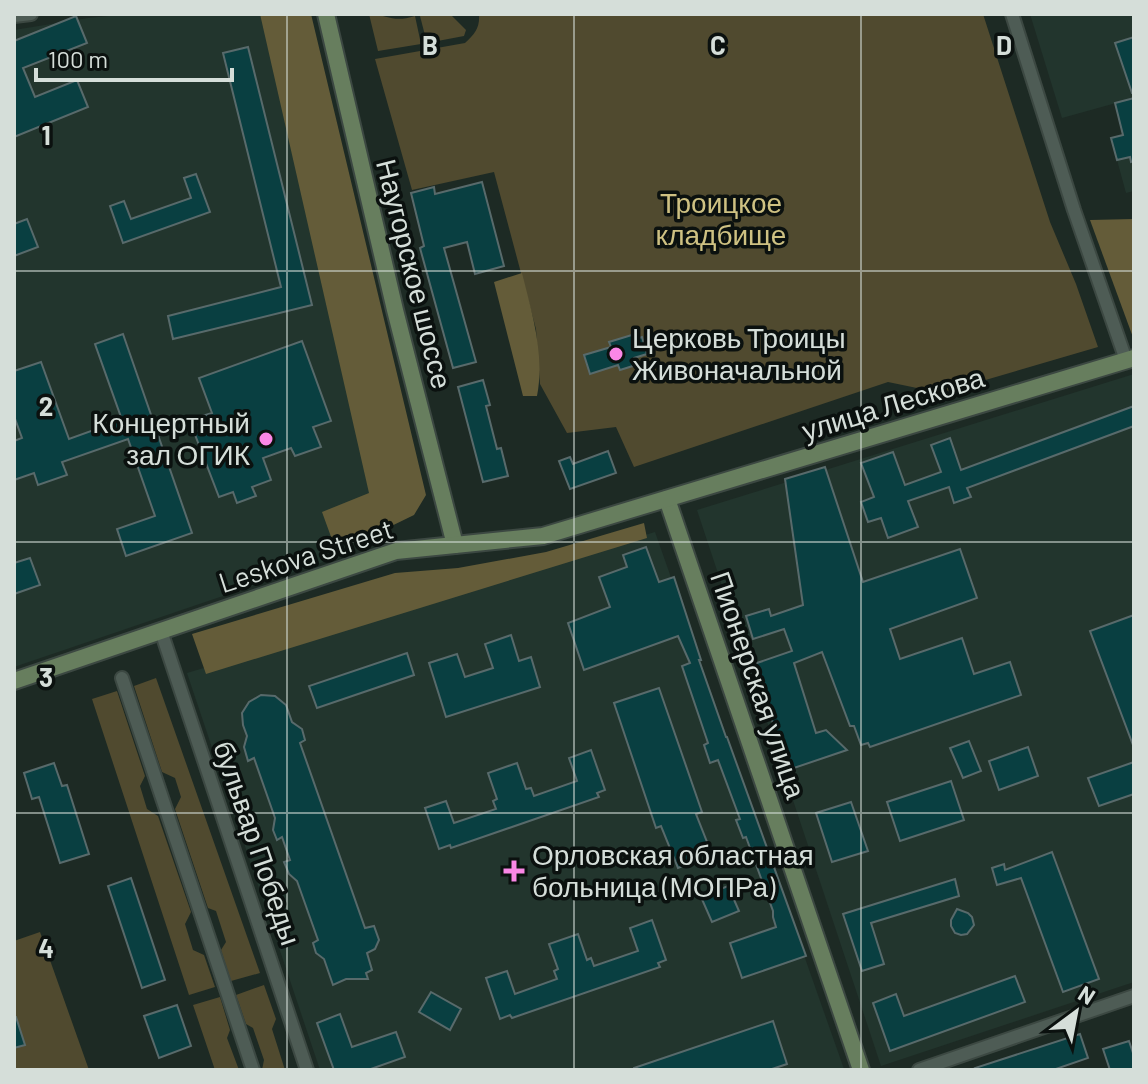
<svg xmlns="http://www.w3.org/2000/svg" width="1148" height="1084" font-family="Barlow,sans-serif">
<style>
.built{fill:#22352d}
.green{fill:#504a2f}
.forest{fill:#645c39}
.building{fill:#093f41;stroke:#586a6b;stroke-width:2}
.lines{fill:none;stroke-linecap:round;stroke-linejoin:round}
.street-casing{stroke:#3c4842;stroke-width:16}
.secondary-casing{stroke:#3c4842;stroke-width:20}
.street{stroke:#4e5c55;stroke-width:12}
.secondary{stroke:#677e5e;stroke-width:16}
.grid{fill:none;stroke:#d5ded9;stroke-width:2;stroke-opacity:0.55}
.poi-dot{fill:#fa87e6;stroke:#0b110f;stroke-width:3}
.labels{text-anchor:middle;stroke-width:7;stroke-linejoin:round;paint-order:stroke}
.park-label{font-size:28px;fill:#cec182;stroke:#0b110f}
.street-label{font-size:28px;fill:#d5ded9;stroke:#0b110f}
.poi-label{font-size:28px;fill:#d5ded9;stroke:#0b110f;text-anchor:start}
.grid-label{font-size:26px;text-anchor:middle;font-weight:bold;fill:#d5ded9;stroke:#0b110f;stroke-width:7;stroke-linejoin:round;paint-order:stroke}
</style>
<rect width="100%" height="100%" fill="#1d2a24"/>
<!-- built -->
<g class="built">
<polygon points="129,14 271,14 390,523 329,560 14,667 14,30 88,18"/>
<polygon points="1030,14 1134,14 1134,98 1062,118"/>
<polygon points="1134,132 1134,191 1126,193 1111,138"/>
<polygon points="1134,374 1134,982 881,1066 697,510"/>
<polygon points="655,532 844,1069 843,1070 320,1070 187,673"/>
</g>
<!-- green -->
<g class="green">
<path d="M369 14C389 15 393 23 415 16L421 44 378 51Z"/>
<polygon points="424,14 450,14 466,30 464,36 427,43 420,16"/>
<path d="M479 14H983L1050 222 1076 284 1098 347 941 393 888 382 634 467 616 427 567 433 540 384 536 329 494 172 412 190 375 59 465 43C475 34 480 28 479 14Z"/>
<polygon points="156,678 260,973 231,981 221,950 226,942 216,911 208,908 175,809 181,797 175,778 162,772 134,686"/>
<polygon points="117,691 145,776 140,786 147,809 158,816 191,912 185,924 193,950 204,955 215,987 189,995 92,699"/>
<polygon points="40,932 89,1070 14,1070 14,941"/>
<polygon points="264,985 276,1019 272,1029 285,1070 262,1070 264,1060 253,1028 246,1024 236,995"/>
<polygon points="220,997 230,1030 227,1038 239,1070 215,1070 193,1005"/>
</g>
<!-- forest -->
<g class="forest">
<polygon points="260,14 311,14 426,495 414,515 375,534 334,545 322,512 369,493"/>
<polygon points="1134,219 1134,340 1090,220"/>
<path d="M522 273C532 313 545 355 537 396H523L494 282Z"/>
<polygon points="644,523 647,538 206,674 192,634 395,573 458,568 546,552"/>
</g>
<!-- building -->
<g class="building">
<polygon points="76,16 87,43 23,68 35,97 77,80 88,107 14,137 14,41"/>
<polygon points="1134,37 1134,93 1132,93 1115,43"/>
<polygon points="248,47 312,305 173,339 168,316 281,287 223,53"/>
<polygon points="1134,98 1134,161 1131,162 1130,157 1117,160 1111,138 1123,135 1115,103"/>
<polygon points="196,174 210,212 123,243 110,206 124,201 131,219 191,198 184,178"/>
<polygon points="482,182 504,266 475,274 467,242 444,248 476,362 453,368 420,248 424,246 411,193 434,187 435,194"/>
<polygon points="27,219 38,247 14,256 14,224"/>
<polygon points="123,334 192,533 126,556 117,529 155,516 128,439 62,462 67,475 38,485 34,473 14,480 14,441 22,438 14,416 14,371 41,362 69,439 122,420 95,344"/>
<polygon points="635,334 636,339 642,337 647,354 634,358 636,365 620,370 618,365 590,374 584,355 611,347 609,342"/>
<polygon points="302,341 331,421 313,427 321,447 295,456 291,448 263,458 271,480 252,487 256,496 237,503 233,492 219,497 194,432 200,430 196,418 212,413 199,378"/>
<polygon points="483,380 490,405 486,406 497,449 501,448 508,476 483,482 458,387"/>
<polygon points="1134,406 1134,426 967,488 971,497 954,503 949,487 908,501 918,527 888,538 881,518 868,522 861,502 874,497 861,463 893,452 905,485 941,472 931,445 950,438 961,470"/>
<polygon points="608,451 616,473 570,489 559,461 570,457 573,464"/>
<polygon points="825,467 863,582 960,549 977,598 890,629 900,659 962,638 974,674 1010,662 1021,695 870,747 868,743 861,745 854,726 850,726 822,652 794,663 816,733 826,730 847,750 788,770 754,664 792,651 784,629 753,639 746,616 769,609 771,616 803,605 785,479"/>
<polygon points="646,547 659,582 674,577 701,660 699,660 726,737 727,737 806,956 742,978 730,943 776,927 773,917 773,911 746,837 743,838 736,820 740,819 718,760 710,763 704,745 708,743 682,666 690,663 678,636 584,670 568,623 610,607 599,577 627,567 623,555"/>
<polygon points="30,558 40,585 14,594 14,563"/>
<polygon points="1134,615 1134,745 1133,745 1090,631"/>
<polygon points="511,635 519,661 531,657 540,687 446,717 429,663 457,654 465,677 493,668 485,644"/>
<polygon points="407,653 414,675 317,708 309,686"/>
<polygon points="659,688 702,812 696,814 709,847 688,855 691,863 678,868 661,826 656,828 614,703"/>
<polygon points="261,695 275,696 286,705 292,722 302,729 305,740 300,743 365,928 374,926 379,940 375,949 367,953 372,970 366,973 368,979 346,979 333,985 324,959 316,953 313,943 318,940 297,881 289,874 284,862 290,860 282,837 277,840 273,830 275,818 254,758 248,761 244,747 247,736 243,725 242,713 249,702"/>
<polygon points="969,741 981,771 963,778 950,748"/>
<polygon points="1028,747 1038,776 999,790 989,761"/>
<polygon points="591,750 605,790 597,793 599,797 451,848 450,845 439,849 425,808 446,801 454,823 496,809 493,801 497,799 488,773 517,763 526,789 531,788 534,796 577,781 569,758"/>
<polygon points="1134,762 1134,794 1099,806 1088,778"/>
<polygon points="54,763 62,786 67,785 89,854 60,863 39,797 32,799 24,773"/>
<polygon points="951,781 964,820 900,841 887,802"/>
<polygon points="851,802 868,851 832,862 816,813"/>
<polygon points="1052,852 1099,979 1063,992 1021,878 997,885 992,868 1004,864 1005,870"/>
<polygon points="131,878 165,980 142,988 108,886"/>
<polygon points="955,879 959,896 871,923 884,964 862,971 843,914"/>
<polygon points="728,886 739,911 712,922 701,897"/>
<polygon points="957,909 968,913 972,917 974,925 967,934 961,935 955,933 951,926 951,920"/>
<polygon points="652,920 666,960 658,963 660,967 512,1018 510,1015 500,1019 486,978 507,971 515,994 557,979 554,971 558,969 549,944 578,934 587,960 591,958 594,966 638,951 630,928"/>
<polygon points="1015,976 1025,1002 890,1051 873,1003 896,994 904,1016"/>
<polygon points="431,992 461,1009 450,1030 419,1012"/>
<polygon points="177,1005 191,1046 159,1058 144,1016"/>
<polygon points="340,1014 352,1047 396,1032 405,1057 368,1070 334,1070 317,1023"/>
<polygon points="14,1017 16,1017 25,1045 14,1048"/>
<polygon points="773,1021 787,1064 769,1070 634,1070 634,1068"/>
<polygon points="1080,1034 1088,1058 1053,1070 976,1070 975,1068"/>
<polygon points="1129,1041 1134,1056 1134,1070 1110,1070 1103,1049"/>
</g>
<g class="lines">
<defs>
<g id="street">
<polyline points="1012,14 1074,210 1126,360"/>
<polyline points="14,16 31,14"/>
<polyline points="161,631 307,1070"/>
<polyline points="122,678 253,1070"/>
<polyline points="919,1070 1134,996"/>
</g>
<g id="secondary">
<polyline points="326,14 395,310 455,545"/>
<polyline points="667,499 861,1070"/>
<polyline points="14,681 396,551 543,536 1134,358"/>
</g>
</defs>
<!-- street casing -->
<use href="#street" class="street-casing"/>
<!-- secondary casing -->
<use href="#secondary" class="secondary-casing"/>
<!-- street -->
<use href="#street" class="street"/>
<!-- secondary -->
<use href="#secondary" class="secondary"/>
</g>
<!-- grid -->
<path class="grid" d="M287 14V1070M574 14V1070M861 14V1070M14 271H1134M14 542H1134M14 813H1134"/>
<!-- markers -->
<g class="poi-dot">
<circle cx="616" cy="354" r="8"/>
<circle cx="266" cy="439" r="8"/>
<path d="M510 859h8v8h8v8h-8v8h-8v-8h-8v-8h8z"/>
</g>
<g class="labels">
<!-- park labels -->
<g class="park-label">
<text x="721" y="213">Троицкое<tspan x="721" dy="32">кладбище</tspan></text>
</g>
<!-- street labels -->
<g class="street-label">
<text transform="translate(414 274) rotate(76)" y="10">Наугорское шоссе</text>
<text transform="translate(893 404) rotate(-17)" y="10">улица Лескова</text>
<text transform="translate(306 556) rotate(-18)" y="10">Leskova Street</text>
<text transform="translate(758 685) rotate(71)" y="10">Пионерская улица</text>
<text transform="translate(257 843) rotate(71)" y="10">бульвар Победы</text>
</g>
<!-- poi labels -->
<g class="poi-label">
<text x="632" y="348">Церковь Троицы<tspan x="632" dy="32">Живоначальной</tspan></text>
<text x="250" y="433" text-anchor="end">Концертный<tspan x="250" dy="32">зал ОГИК</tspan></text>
<text x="532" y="865">Орловская областная<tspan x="532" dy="32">больница (МОПРа)</tspan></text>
</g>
</g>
<g class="grid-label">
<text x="430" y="55">B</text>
<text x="718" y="55">C</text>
<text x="1004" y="55">D</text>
<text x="46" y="145">1</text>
<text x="46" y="416">2</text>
<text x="46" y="687">3</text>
<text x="46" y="958">4</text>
</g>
<!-- border -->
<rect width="1148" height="1084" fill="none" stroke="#d5ded9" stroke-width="32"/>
<!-- north arrow -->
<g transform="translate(1076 1012) rotate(32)" stroke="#0b110f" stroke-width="6" paint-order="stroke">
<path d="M0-6L14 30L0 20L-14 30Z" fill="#d5ded9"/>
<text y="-12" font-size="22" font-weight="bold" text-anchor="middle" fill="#d5ded9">N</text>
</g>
<!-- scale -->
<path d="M36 68v12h196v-12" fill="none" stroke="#d5ded9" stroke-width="4"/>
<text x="48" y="68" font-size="24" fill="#d5ded9" stroke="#0b110f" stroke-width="6" paint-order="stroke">100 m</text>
</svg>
